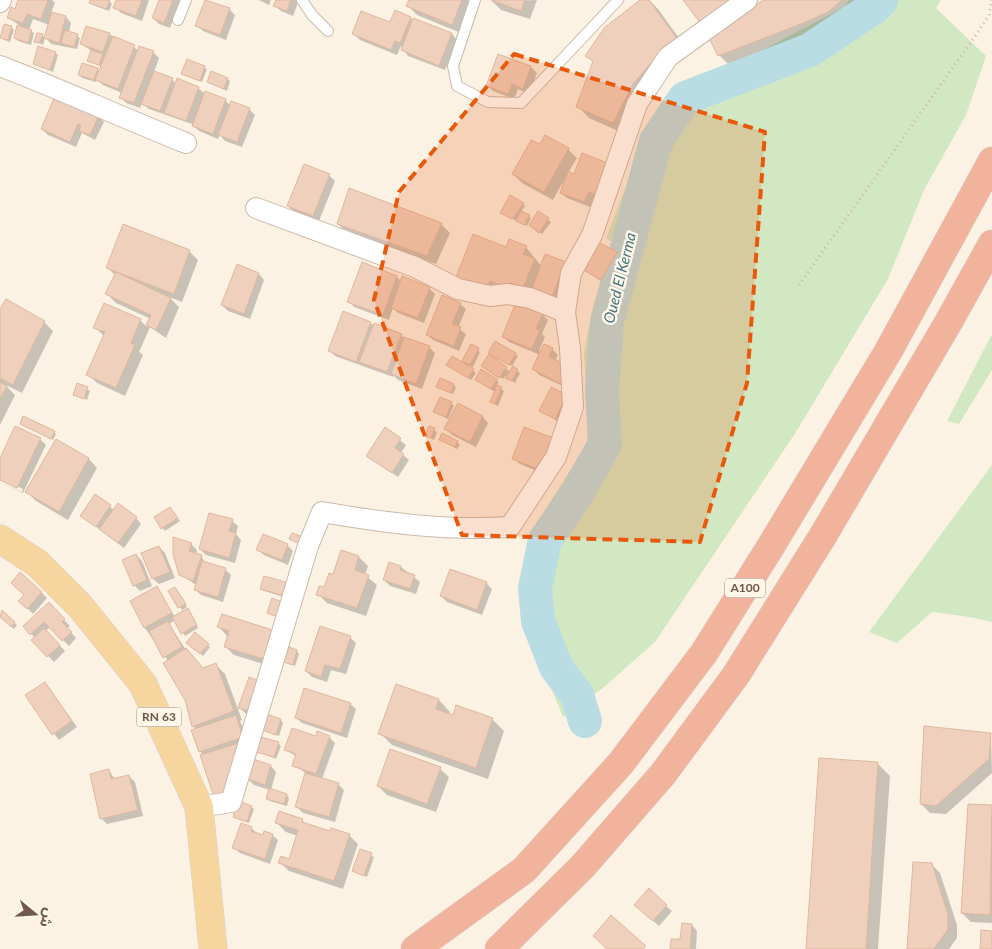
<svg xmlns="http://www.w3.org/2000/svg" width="992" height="949" font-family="Lato,'Noto Sans Arabic',sans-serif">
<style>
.green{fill:#d2e8c3}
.shadow{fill:#0003}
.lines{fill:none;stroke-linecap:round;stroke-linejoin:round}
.river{stroke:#b9dde3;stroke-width:34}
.building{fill:#efd0bd;stroke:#e1b79e}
.service-casing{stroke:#ccb9ab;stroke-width:12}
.minor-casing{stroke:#ccb9ab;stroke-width:22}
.primary-casing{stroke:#d8d0cd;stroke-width:29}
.motorway-casing{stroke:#d8d0cd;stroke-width:29}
.path{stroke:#d4b4a0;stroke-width:3;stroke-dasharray:1 4;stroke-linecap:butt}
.service{stroke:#fff;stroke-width:10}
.minor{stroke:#fff;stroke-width:20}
.primary{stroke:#f7d59f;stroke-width:28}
.motorway{stroke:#f2b39d;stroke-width:28}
.marked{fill:#e8590c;fill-opacity:0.2;stroke:#e8590c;stroke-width:4;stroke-dasharray:10 6;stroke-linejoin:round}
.labels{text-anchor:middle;stroke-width:5;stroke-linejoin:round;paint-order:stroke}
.shield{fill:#fef6e9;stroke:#9c877a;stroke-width:1}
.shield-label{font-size:12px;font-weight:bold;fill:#72584b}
.water-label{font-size:15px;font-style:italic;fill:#43747e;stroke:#fef6e9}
</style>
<rect width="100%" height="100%" fill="#fbf2e4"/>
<!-- green -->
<g class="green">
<polygon points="849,0 941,0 936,8 986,56 966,115 924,190 888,279 796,432 655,642 603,688 563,717 532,641 528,560 550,502 588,442 584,352 594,302 622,250 606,238 645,138 679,89 742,61 844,7"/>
<polygon points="992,334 992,370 959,424 947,421"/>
<polygon points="992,465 992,622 970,617 932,612 897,643 869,632"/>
</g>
<!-- shadow -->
<g class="shadow">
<polygon points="19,0 52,0 55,3 51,13 66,17 71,23 69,32 80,38 77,49 51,44 46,38 49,25 33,19 29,30 34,33 31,45 18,41 15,38 19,25 9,18 15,10"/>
<polygon points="91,0 109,1 112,4 109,11 93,5"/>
<polygon points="118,0 149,0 142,21 121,13 115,7"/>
<polygon points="160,0 180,0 170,28 159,24 153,18"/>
<polygon points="259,0 271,0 269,5"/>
<polygon points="277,0 299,0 293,16 281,11 275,6"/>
<polygon points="410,0 468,0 473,5 461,33 417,15 408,6"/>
<polygon points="537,0 530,19 501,10 492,1"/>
<polygon points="643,0 649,0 658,9 689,52 662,75 625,134 589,118 578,106 594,63 587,56"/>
<polygon points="765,0 862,0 855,11 840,23 731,67 719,55"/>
<polygon points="229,9 235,15 226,40 203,31 197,25"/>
<polygon points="410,18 414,21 414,19 452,34 457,40 445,70 408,56 401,46 397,55 360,40 354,34"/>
<polygon points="11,27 14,30 10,42 4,40 2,38"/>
<polygon points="109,34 138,50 153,52 159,58 154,72 172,79 176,84 198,88 205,94 225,100 231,106 249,109 255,115 242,147 225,141 220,135 218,139 199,131 192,124 149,109 142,103 140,108 126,103 121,97 122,93 103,85 97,79 96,82 82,78 80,75 97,69 100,72 102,67 89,61 92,51 81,44"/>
<polygon points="42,35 45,38 43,45 35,41"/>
<polygon points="55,53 58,55 53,72 34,64"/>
<polygon points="498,55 531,67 537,73 529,94 518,89 514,99 493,91 487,85"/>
<polygon points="188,60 207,69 202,82 182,73"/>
<polygon points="227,79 230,81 227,91 208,82"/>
<polygon points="98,116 104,122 95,140 82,133 76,147 48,135 42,129"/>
<polygon points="540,146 568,149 577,158 568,173 604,200 594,197 590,207 567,198 561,193 563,182 553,200 522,183 513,174"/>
<polygon points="329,175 335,181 319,221 294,212 288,206"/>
<polygon points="523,204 525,206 521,212 531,218 527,226 501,213"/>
<polygon points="539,213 551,222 542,234 533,228"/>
<polygon points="338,224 441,224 450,233 436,264 347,233"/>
<polygon points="526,247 542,267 565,263 557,304 466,286 457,277 507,249"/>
<polygon points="189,251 198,260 182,302 169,297 179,307 166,338 150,327 139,352 143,355 125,396 97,383 88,374 104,336 95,327 140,320 147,327 151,319 116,303 107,294 115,275 108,268"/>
<polygon points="616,253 622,259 607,285 581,268"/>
<polygon points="259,274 264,280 250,319 228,311 222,305"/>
<polygon points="397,277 402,282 429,288 435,294 424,323 398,313 393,308 389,320 354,307 349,301"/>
<polygon points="460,304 466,309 458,328 466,334 459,351 433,340 427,334"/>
<polygon points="0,312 44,322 53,331 22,393 4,384 15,395 0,425"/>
<polygon points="344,313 429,347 435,353 422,389 398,380 393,375 393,377 335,356 330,350"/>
<polygon points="542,314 548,320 542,334 545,337 539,351 552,349 558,355 555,361 569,389 539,375 534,369 540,355 509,342 503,336"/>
<polygon points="471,346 480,352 473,367 467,365 476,373 471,380 450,367 462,364"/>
<polygon points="515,354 518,356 512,366 492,355"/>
<polygon points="489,356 510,372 513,368 520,373 515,383 505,376 503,379 484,366"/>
<polygon points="496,380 499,382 496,386 504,391 498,406 491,402 495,392 479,382"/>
<polygon points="78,385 90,391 87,400 75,394"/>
<polygon points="453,385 456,387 453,394 438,387"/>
<polygon points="567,396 561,424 541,410"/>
<polygon points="451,403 454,406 448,419 435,412"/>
<polygon points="483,417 488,423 476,447 452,435 446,429"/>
<polygon points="21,424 54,432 56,434 53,440"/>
<polygon points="430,427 437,432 434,440 426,436"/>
<polygon points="386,429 406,445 401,453 409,460 398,477 368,456"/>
<polygon points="525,429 546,475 520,464 514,459"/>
<polygon points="40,439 46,445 23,493 0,482 22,492 23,489 0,478 0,461"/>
<polygon points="440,439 457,442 460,445 457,449"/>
<polygon points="57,440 89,459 97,468 68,520 36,501 27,492"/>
<polygon points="96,496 114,510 136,518 141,524 124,548 82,516"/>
<polygon points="170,508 180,521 165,531 156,518"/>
<polygon points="232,521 238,526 236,534 241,540 235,563 206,555 200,549"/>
<polygon points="191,544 197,550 196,554 201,556 206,564 225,569 231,575 223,602 201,595 195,589 196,585 180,574"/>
<polygon points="287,545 293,551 288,565 264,555 258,550"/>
<polygon points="159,547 165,553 175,578 159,584 153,579"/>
<polygon points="342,552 359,557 368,566 365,575 377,585 366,616 327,603 318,594 334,576"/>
<polygon points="136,555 142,561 152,586 140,591 134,585"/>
<polygon points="401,567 420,582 416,594 390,586 384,580"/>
<polygon points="265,577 287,598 264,591 262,589"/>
<polygon points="486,583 492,589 482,615 447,602 441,596"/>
<polygon points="157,588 175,617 190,612 198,628 185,636 175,620 169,624 186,650 204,669 216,665 225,674 242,720 240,721 248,742 235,801 200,751 196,729 193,726 186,700 168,661 145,628 131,602"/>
<polygon points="175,588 187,607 182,610 169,592"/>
<polygon points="41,592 47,598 33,614 25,606"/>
<polygon points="48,604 70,626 67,628 76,638 69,646 50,627 46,631 65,651 54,662 33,640 35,638 24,626"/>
<polygon points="2,612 17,625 14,629 0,616"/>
<polygon points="222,615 279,669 234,655 225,646 228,637 219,627"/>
<polygon points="195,634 210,647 203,656 188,642"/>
<polygon points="350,637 356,643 346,674 331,670 327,682 312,677 306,671"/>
<polygon points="297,651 299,654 295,666 288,664 286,662"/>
<polygon points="250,679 260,718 246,714 240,708"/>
<polygon points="45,683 77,727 59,740 26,696"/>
<polygon points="439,700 450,712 449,715 492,719 504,731 488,779 392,745 380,733"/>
<polygon points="350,704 356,709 347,738 302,723 296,718"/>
<polygon points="281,720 283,723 279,736 260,729"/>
<polygon points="991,734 992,773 946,814 930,813 921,804"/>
<polygon points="329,737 335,743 322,779 338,784 344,790 335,822 303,813 297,807 307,774 294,765 297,757 286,750 317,738"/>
<polygon points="278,743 281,746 276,759 258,752"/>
<polygon points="878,764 890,776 878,949 808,949"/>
<polygon points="271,766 276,772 271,790 287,795 289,798 287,806 270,801 268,798 270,790 254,785 248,779"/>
<polygon points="440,769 449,777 436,812 387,795 378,786"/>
<polygon points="109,771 115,779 129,776 135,782 143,816 107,824 101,818"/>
<polygon points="970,805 992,807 992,923 971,922 962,913"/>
<polygon points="251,807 254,809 249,823 234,817"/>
<polygon points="302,820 307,825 331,833 349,835 358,844 343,889 289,871 280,862 290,860 298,836 286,832 277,823"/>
<polygon points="251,828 258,834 264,836 272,835 278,840 270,864 240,853 234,848"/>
<polygon points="361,851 374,857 367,877 354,871"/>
<polygon points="931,864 940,873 957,925 957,938 949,949 908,949"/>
<polygon points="666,906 672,911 659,926 642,911"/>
<polygon points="692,925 697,931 696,949 671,949 682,941"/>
</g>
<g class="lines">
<!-- river -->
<polyline class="river" points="585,721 577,695 556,667 538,621 535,588 545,540 576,495 605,444 602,391 607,322 656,141 685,98 810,50 876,6 881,0"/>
</g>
<!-- building -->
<g class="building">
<polygon points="18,0 48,0 41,19 27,14 23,23 7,18 11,7 15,9"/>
<polygon points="90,0 110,0 106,9 89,3"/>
<polygon points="116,0 142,0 136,16 113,8"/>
<polygon points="159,0 173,0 164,23 152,18"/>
<polygon points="205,0 230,8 220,35 195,26"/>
<polygon points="276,0 291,0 287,11 273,6"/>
<polygon points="409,0 462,0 452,25 406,6"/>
<polygon points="491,0 525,0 521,11"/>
<polygon points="640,0 649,0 678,40 650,64 633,84 613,123 576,107 593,61 585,56 605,27"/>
<polygon points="683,0 731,0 701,24"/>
<polygon points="763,0 842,0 828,12 806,22 718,56 709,38"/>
<polygon points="395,10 411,17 400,43 395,41 391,50 352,34 361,11 390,22"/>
<polygon points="52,12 66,16 59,43 44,38"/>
<polygon points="413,18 452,33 439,66 401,50"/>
<polygon points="4,24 12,26 8,40 0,38"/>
<polygon points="17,25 32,30 28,43 14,38"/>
<polygon points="86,26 110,33 103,52 80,44"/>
<polygon points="65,30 78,34 74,47 61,43"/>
<polygon points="37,33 43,34 40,43 34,42"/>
<polygon points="113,36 135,45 118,89 95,80"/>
<polygon points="38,46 56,52 50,70 33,64"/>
<polygon points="139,46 154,51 134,103 119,98"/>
<polygon points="91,50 103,54 99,65 87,61"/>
<polygon points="498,54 531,66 523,89 512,84 508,94 486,86"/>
<polygon points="187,59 205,66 200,81 181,74"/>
<polygon points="82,63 98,68 94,80 78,75"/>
<polygon points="154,71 173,78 160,111 141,104"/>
<polygon points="211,71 228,78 224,89 207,82"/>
<polygon points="177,78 199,87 186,121 164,113"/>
<polygon points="205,91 226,99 213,134 192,126"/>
<polygon points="55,96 99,115 90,135 79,131 81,125 78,124 70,142 41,129"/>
<polygon points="231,101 250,108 237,142 218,135"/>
<polygon points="545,135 569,148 544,192 512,174 531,140 540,144"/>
<polygon points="582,153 610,164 598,195 589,192 584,202 560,193 568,171 574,174"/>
<polygon points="304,164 330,174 313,216 287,206"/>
<polygon points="349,188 442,223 427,256 337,224"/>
<polygon points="510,195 524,203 512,219 500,213"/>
<polygon points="521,211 530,215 524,225 516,221"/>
<polygon points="538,211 549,218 539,233 529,225"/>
<polygon points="123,224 190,250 174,294 106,268"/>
<polygon points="473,234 506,247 509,239 527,246 523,254 535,259 523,288 510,283 508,288 490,281 486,290 456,277"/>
<polygon points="596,241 617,252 601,280 580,268"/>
<polygon points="545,254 566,262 551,299 531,291"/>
<polygon points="362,262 397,276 383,315 347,302"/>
<polygon points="237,264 259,273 244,314 221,305"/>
<polygon points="116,272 171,298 156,330 146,325 151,315 105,294"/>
<polygon points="402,276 430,287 418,318 391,308"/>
<polygon points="442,295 461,303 452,324 461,327 454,346 426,335"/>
<polygon points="6,299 45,321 13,385 0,378 0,309"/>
<polygon points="516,302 543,313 536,329 540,330 532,349 502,337"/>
<polygon points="104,303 141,319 131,343 135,345 116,388 86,375 105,332 93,328"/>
<polygon points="343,311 371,322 356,362 328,351"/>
<polygon points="374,323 402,334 387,372 359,362"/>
<polygon points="404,337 430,346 416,384 391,374"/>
<polygon points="495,341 516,353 509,365 488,353"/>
<polygon points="471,344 479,348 470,365 462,361"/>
<polygon points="544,344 553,348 549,357 567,365 563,385 532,369"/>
<polygon points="489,354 507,367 499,378 481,366"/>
<polygon points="452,356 474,369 468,378 446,365"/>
<polygon points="513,366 518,370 512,381 505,378"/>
<polygon points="481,369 497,379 491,389 475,380"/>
<polygon points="440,378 454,384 451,393 436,387"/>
<polygon points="0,382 7,386 0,399"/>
<polygon points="77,383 88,387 84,399 73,395"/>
<polygon points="497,385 502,387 495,404 490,402"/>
<polygon points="551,387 567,395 555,419 539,411"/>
<polygon points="440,397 452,402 446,417 433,412"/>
<polygon points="458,403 483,416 470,442 444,429"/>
<polygon points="23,416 55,431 51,439 20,424"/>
<polygon points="15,426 41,438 17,488 0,480 0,458"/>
<polygon points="429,426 435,428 431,438 425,436"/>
<polygon points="385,427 401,438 395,448 404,454 392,473 366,456"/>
<polygon points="524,427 553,438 541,470 512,459"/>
<polygon points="442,433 458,441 455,447 439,440"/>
<polygon points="56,439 89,458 59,512 25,492"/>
<polygon points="95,494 111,505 96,527 80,516"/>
<polygon points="118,503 137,517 118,543 99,529"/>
<polygon points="170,507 178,518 161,529 154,517"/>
<polygon points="209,513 233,519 229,531 236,533 229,558 199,549"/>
<polygon points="292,533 303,537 300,544 289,539"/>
<polygon points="263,534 288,544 282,560 256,550"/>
<polygon points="173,537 192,543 189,551 202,555 193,581 179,575 173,554"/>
<polygon points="159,546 170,572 152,579 141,553"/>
<polygon points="341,550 359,556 355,570 369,575 357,608 316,595 319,586 324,587 329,573 333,574"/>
<polygon points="136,554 147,580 133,586 122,560"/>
<polygon points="202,561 226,568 218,597 194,590"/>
<polygon points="389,562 401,566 400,570 415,575 410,589 383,580"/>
<polygon points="450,569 487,582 477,610 440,596"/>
<polygon points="20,572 42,592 27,609 18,601 24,595 11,583"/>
<polygon points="264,576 289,583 285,596 260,589"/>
<polygon points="157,586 172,613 144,628 130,601"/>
<polygon points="175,587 186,604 178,608 168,591"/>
<polygon points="272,598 285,603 280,618 267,613"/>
<polygon points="49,602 65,619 62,622 72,632 62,641 44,622 30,635 23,626"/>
<polygon points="188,608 197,625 181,634 172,617"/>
<polygon points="2,610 15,622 11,627 0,617"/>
<polygon points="222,614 279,632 270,661 224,647 229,631 217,627"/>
<polygon points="168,621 182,647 163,658 149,631"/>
<polygon points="320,626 351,636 340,669 325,665 321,677 305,671"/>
<polygon points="44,628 60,645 47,657 31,640"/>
<polygon points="195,632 209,644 200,654 186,643"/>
<polygon points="289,647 297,650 293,665 284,662"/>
<polygon points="186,648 203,668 216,663 234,711 192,727 185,700 163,663"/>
<polygon points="249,677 265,683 254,713 238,708"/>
<polygon points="45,682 72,721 52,735 25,695"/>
<polygon points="396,684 439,699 436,709 453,715 456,705 493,718 476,768 378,734"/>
<polygon points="304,688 351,703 341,733 295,718"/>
<polygon points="264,713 281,719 276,735 259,729"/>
<polygon points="236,715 243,737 199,752 191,730"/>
<polygon points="924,726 991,733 989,759 936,806 920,804"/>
<polygon points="292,728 316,736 317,731 330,736 316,774 292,766 296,754 284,750"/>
<polygon points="261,737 279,742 274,757 256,752"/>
<polygon points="239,743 241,750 234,753 237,763 230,796 215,800 200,755"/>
<polygon points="390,749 441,767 427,804 377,786"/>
<polygon points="819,758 878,762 866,949 806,949"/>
<polygon points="253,759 271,765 265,785 247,779"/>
<polygon points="109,769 111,779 129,775 138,810 100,819 90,774"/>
<polygon points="305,773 339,783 329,817 295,807"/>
<polygon points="269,788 287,794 284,804 266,799"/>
<polygon points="238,801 252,806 247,822 233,817"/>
<polygon points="968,804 992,805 990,915 961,913"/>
<polygon points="279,811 303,819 302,822 330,831 331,828 350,834 334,881 278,863 281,856 289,859 298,830 275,823"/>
<polygon points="241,823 252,827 251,831 263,835 264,831 273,834 265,859 232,848"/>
<polygon points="360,849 372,853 364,876 352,871"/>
<polygon points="913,862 932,863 948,915 948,929 934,949 907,949"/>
<polygon points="649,888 667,905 653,921 634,905"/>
<polygon points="611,915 646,946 643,949 607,949 593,936"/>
<polygon points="682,923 692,924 690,949 670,949 671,939 680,939"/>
<polygon points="981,930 992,931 992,949 980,949"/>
</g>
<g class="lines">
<defs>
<g id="service">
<polyline points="302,0 312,15 328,31"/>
<polyline points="475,0 453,66 457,86 488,102 521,103 618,0"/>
<polyline points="178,20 186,0"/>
</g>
<g id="minor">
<polyline points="0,2 1,0"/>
<path d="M0 66C63 90 123 118 186 143"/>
<polyline points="256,208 415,267 458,289 490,296 508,294 530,298 565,312"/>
<path d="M199 807 231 802 308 546 322 512C385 523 446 531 510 527L556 457 573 407 570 348 565 312 571 273 592 235 637 104 668 57 747 0"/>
</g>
<polyline id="primary" points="0,539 37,563 80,606 143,684 199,807 213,949"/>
<g id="motorway">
<polyline points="415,949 524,870 621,763 704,653 771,546 889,350 992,161"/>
<polyline points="499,949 583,866 663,774 736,675 824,534 948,323 992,244"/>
</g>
</defs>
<!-- service casing -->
<use href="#service" class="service-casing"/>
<!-- minor casing -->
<use href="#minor" class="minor-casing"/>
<!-- primary casing -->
<use href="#primary" class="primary-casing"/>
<!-- motorway casing -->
<use href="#motorway" class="motorway-casing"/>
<!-- path -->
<polyline class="path" points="799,285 978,32 989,15 992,0"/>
<!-- service -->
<use href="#service" class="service"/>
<!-- minor -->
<use href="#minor" class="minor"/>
<!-- primary -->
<use href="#primary" class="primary"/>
<!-- motorway -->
<use href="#motorway" class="motorway"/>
</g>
<!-- marked area -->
<path class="marked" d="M514 54 765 132 747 383 700 542 462 535 374 300 399 192Z"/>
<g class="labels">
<!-- shield labels -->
<g class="shield">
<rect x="725" y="578.5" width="40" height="19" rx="4"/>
<rect x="136.5" y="707.5" width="45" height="19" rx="4"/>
</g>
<g class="shield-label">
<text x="745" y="592">A100</text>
<text x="159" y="721">RN 63</text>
</g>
<!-- water labels -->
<g class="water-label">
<text transform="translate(620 278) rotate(-76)" y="5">Oued El Kerma</text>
</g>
</g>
<!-- north arrow -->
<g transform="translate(35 914) rotate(108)" stroke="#fef6e9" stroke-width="4" paint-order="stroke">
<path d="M0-4L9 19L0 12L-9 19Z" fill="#72584b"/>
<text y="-8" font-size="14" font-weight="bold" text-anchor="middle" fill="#72584b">ش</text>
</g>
</svg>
